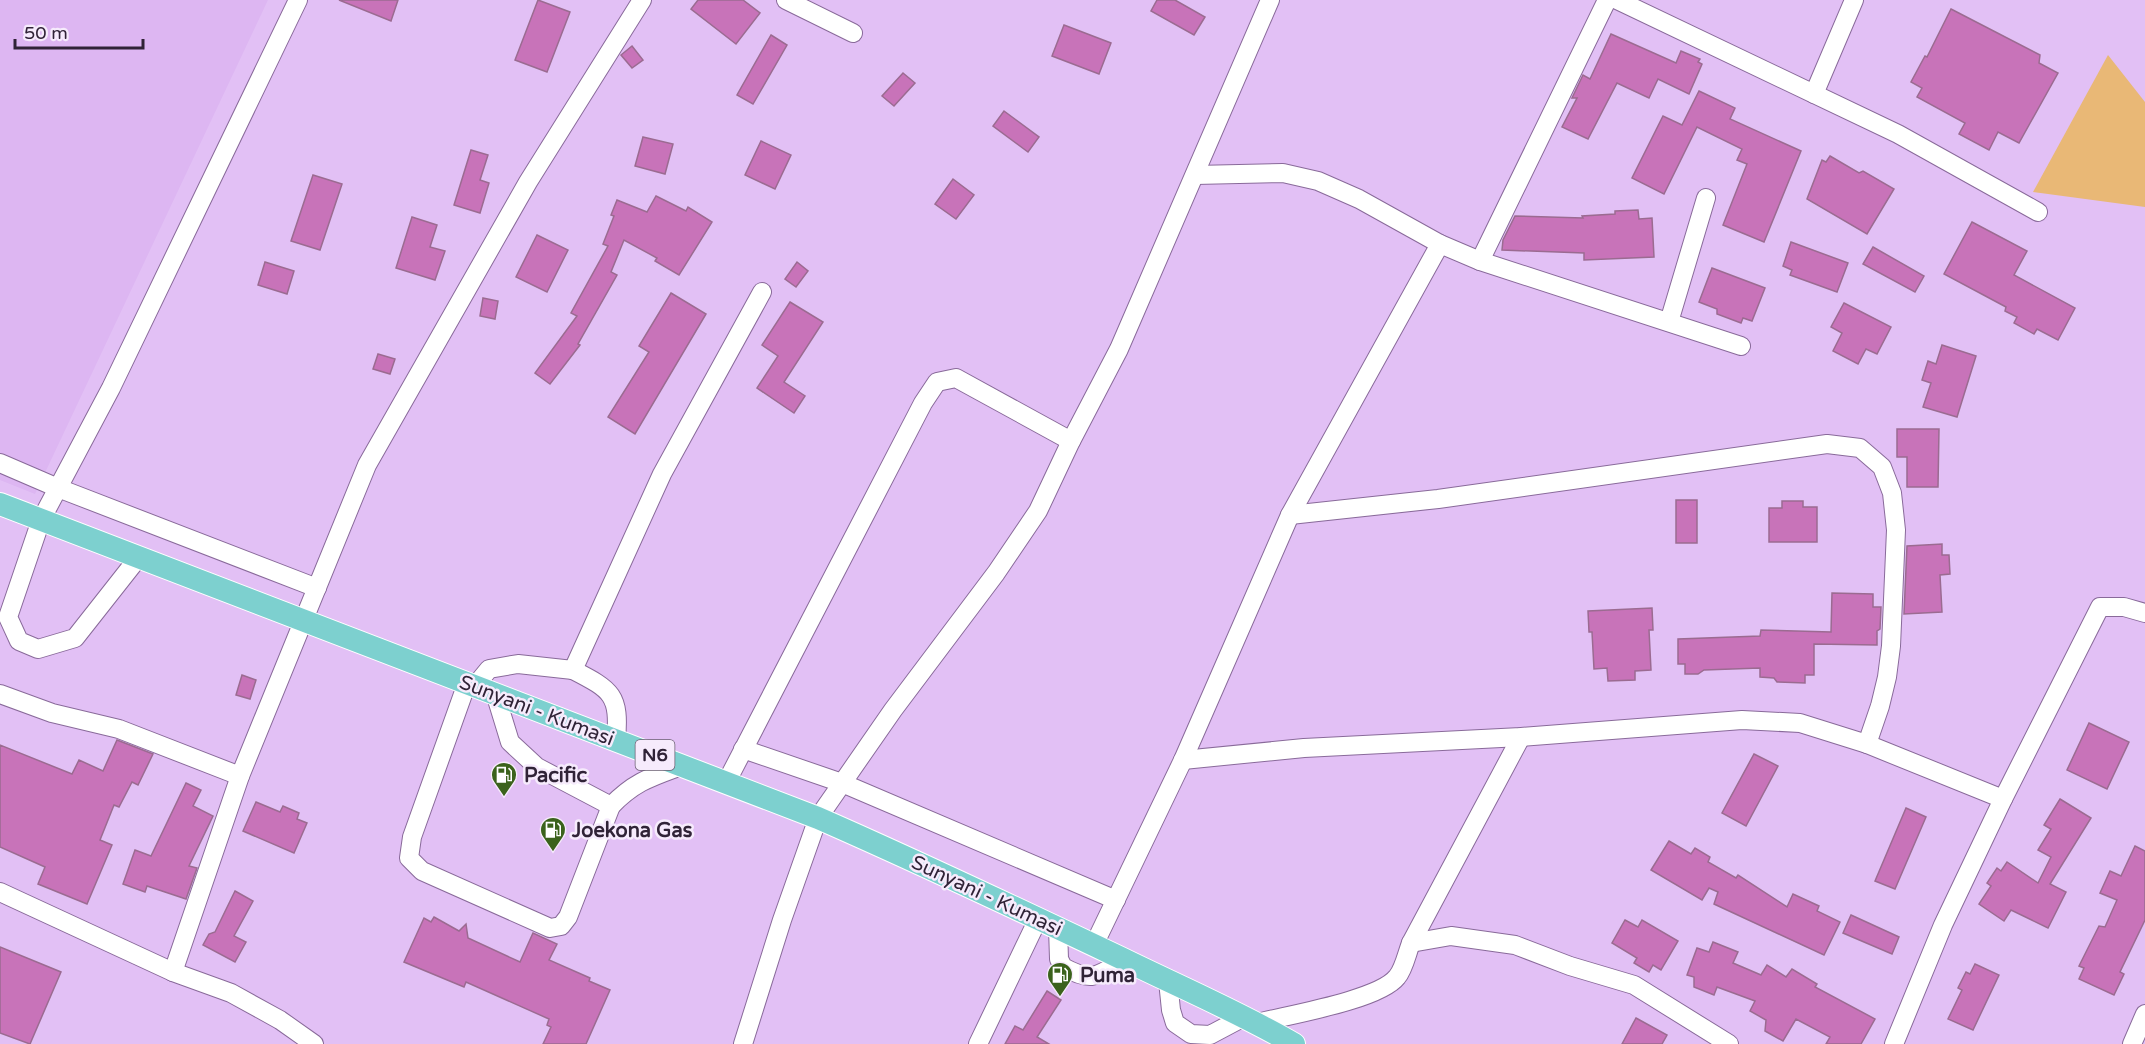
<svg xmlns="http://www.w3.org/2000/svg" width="2145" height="1044" font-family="'Varela Round',sans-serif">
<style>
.built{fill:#ddb6f2}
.green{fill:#e9b876}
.building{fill:#c873b9;stroke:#9b6b91;stroke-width:1.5}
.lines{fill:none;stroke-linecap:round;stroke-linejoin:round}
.minor-casing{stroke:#896a9a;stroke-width:20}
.major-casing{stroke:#fff;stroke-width:24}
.minor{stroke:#fff;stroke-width:18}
.major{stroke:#7dd0cf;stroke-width:22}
.labels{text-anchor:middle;stroke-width:5;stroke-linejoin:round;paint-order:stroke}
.shield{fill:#f6ebfc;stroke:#6b5f72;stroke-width:1.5}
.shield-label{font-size:18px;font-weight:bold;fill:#302337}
.street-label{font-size:20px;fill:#302337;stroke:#f6ebfc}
.poi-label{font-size:20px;font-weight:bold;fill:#302337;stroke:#f6ebfc;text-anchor:start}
</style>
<rect width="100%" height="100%" fill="#e2c0f5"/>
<!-- built -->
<polygon class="built" points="0,0 268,0 35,494 0,480"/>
<!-- green -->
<polygon class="green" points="2108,55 2145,102 2145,207 2033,192"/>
<!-- building -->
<g class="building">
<polygon points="339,0 398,0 391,21"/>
<polygon points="538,0 570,12 547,72 515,60"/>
<polygon points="698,0 743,0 760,13 736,44 691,9"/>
<polygon points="1157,0 1175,0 1205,17 1194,35 1151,11"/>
<polygon points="1951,9 2040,55 2039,63 2058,73 2019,143 1998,132 1989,150 1959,134 1965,123 1917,97 1922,88 1911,82 1925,56 1927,57"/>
<polygon points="1064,25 1111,43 1099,74 1052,56"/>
<polygon points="1611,34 1676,63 1681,51 1700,59 1698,62 1702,64 1689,94 1658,79 1649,98 1617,83 1588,139 1562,127 1577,98 1572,98 1583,75 1590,79"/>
<polygon points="771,35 787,45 753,104 737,95"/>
<polygon points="632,46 643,60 632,68 621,55"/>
<polygon points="903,73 915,83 894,106 882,96"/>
<polygon points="1699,91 1735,108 1730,119 1801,151 1764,242 1723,225 1747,164 1737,160 1742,149 1697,127 1664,194 1632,178 1663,116 1682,125"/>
<polygon points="1004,111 1039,137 1028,152 993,126"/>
<polygon points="643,137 673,144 665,174 635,166"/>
<polygon points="761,141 791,155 775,189 745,175"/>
<polygon points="471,150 488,155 480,180 489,183 480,213 454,205"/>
<polygon points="1830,156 1859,173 1863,171 1894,189 1867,234 1807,199 1822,160 1826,162"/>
<polygon points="313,175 342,184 320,250 291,241"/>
<polygon points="953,179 974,195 956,219 935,204"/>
<polygon points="656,196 686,211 688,207 712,222 679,275 655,261 657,258 624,240 611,272 617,275 578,344 580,345 550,384 535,373 577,316 571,313 608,246 603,244 614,216 611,215 617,200 647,212"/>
<polygon points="1638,210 1639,219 1652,218 1654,257 1584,260 1584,253 1502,250 1503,240 1515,216 1583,218 1582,216 1615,214 1615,211"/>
<polygon points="412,217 437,225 430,247 445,251 435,280 396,268"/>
<polygon points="1972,222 2027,251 2014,275 2075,308 2058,340 2037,329 2034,334 2014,323 2017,317 2005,311 2006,307 1944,274"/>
<polygon points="537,235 568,250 547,292 516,277"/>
<polygon points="1791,242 1848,263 1837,292 1790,275 1792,270 1783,266"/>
<polygon points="1873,247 1924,276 1915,292 1863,264"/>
<polygon points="265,262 294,271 287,294 258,285"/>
<polygon points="797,262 808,271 796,287 785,279"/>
<polygon points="1712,268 1765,288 1752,321 1743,318 1741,323 1717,314 1717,309 1699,302"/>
<polygon points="671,293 706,314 635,434 608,417 649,352 639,346"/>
<polygon points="483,298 498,301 495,319 480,316"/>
<polygon points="790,302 823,322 784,382 805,396 794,413 757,388 778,356 762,345"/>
<polygon points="1844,303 1891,327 1877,354 1866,349 1858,364 1833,351 1842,333 1831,327"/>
<polygon points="1942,345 1976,356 1957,417 1923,407 1931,383 1922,380 1928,361 1936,364"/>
<polygon points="378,354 395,359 390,374 373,369"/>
<polygon points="1897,429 1939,429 1938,487 1907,487 1907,457 1897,457"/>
<rect x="1676" y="500" width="21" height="43"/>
<polygon points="1782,501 1803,501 1803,507 1817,507 1817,542 1769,542 1769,508 1782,508"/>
<polygon points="1942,544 1942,555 1949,555 1950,574 1940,575 1942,612 1904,614 1907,546"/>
<polygon points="1832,593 1873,594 1873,607 1881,607 1880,629 1877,631 1877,645 1814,644 1814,675 1805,675 1805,683 1777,682 1774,678 1760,677 1760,668 1704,670 1698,674 1685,674 1685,664 1678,664 1678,639 1760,636 1761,630 1831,632"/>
<polygon points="1652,608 1653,630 1649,630 1651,670 1635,671 1635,680 1608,681 1607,668 1594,669 1592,632 1589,632 1588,611"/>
<polygon points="242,675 256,680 250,699 236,695"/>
<polygon points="2089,723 2129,742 2107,789 2067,770"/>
<polygon points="117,740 153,754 138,785 132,782 119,807 114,805 100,840 112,845 87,904 38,884 45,867 0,847 0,745 72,774 79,760 103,771"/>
<polygon points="1754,754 1778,766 1746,826 1722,813"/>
<polygon points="186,783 201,790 193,806 213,816 189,866 197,868 186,899 147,886 145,892 123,884 135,850 151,856"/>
<polygon points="2060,799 2091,818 2050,884 2066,892 2048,928 2011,910 2004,921 1979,904 1991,886 1987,883 1997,868 2001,871 2007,862 2038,883 2051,857 2038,850 2051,829 2044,825"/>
<polygon points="256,802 280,812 283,806 299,813 297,819 307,823 294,853 243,831"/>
<polygon points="1906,808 1926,817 1895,889 1875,881"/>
<polygon points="1669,841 1691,854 1695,848 1710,857 1708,862 1736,878 1738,875 1787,907 1793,894 1819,906 1817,911 1840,922 1824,955 1714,904 1718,892 1709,888 1702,900 1651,870"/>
<polygon points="2135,846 2145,851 2145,920 2120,972 2124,974 2114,995 2079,979 2084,968 2079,966 2099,926 2105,927 2117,900 2100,893 2110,871 2121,876"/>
<polygon points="235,891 253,901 234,936 246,942 235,962 203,945 209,934 215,932"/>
<polygon points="1851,915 1899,937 1892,954 1843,933"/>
<polygon points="434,917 459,931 466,924 468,938 520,962 533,933 557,944 549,960 590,978 589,981 610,990 586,1044 543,1044 551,1027 547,1025 549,1019 466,982 464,987 404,962 424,918 431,922"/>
<polygon points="1625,920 1638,927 1642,920 1678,941 1661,970 1653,965 1649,972 1634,963 1637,958 1612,943"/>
<polygon points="1713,942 1738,952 1733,963 1761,975 1767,965 1786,977 1792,969 1817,984 1815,987 1875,1019 1861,1044 1826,1044 1830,1037 1796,1019 1783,1041 1765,1031 1766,1020 1750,1011 1755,1001 1717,987 1714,995 1694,987 1694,977 1687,975 1697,948 1709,952"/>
<polygon points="0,947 61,972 30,1044 0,1033"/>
<polygon points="1975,964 1999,975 1973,1030 1948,1019 1962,990 1958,988 1966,972 1970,974"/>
<polygon points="1047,991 1061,1000 1037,1037 1049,1044 1005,1044 1015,1026 1023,1030"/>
<polygon points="1636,1018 1667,1035 1662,1044 1622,1044"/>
</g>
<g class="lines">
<defs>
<g id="minor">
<polyline points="786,0 853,33"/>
<polyline points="1617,0 1898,134 2038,212"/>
<polyline points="1814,94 1854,0"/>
<polyline points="1195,175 1283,173 1318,181 1359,199 1440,244 1480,261 1741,346"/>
<polyline points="1480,261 1607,0"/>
<polyline points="1669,322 1706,198"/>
<polyline points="0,463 58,488 317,588"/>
<polyline points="1290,515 1438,499 1827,444 1860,448 1882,467 1892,493 1896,530 1891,646 1887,677 1880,706 1867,744"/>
<polyline points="138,558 75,638 38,649 19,641 8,617 41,520 111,388 298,0"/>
<polyline points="467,683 412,837 409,858 422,871 550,928 561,926 568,917 611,806"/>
<polyline points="475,686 489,669 518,664 573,670"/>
<path d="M495 693 510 742 537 767 611 806C634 782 651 777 681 766"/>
<polyline points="0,694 52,713 119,729 240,776"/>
<path d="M616 740C620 695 612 690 573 670L662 474 762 292"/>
<polyline points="743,749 842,783 1116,900"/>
<polyline points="1183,760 1304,748 1521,737 1742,720 1800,723 1867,744 2003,799"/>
<polyline points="726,783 923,403 937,382 956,378 1071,441"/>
<polyline points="0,892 173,972 231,993 280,1020 314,1044"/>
<path d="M1058 928 1059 959 1063 967C1093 983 1097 976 1124 960"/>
<polyline points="1411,943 1451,936 1515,945 1570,966 1634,985 1729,1044"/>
<polyline points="1094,945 1183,760 1290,515 1440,244"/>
<polyline points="173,972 240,776 367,465 528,182 642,0"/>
<polyline points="1168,981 1171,1010 1175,1023 1191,1034 1210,1035 1244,1017"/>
<path d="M1257 1023C1288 1015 1379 1000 1397 977 1404 969 1407 953 1411 943L1521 737"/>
<polyline points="743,1044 782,920 818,818 893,710 996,573 1038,511 1071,441 1119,349 1270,0"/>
<polyline points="978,1044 1038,919"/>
<polyline points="1894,1044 1943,925 2003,799 2100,607 2124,607 2145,613"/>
<polyline points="2132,1044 2145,1014"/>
</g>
<path id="major" d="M0 504 818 818C921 863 1022 911 1123 959 1180 987 1239 1012 1294 1044"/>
</defs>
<!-- minor casing -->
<use href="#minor" class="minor-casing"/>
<!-- major casing -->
<use href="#major" class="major-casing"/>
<!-- minor -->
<use href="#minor" class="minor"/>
<!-- major -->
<use href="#major" class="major"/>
</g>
<!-- icons -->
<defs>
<symbol id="fuel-pin" viewBox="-11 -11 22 30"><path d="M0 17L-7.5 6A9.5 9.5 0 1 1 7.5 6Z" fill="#3b621c" stroke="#f6ebfc"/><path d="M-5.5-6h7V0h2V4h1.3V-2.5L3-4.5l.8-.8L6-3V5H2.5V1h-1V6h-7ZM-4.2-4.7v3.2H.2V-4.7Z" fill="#fff"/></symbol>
</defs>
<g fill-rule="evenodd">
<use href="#fuel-pin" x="489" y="760" width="30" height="40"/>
<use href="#fuel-pin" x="538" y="815" width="30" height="40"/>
<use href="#fuel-pin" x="1045" y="960" width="30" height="40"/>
</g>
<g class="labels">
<!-- shield labels -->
<rect class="shield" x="635.5" y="740" width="39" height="30" rx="4.5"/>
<g class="shield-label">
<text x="655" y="761">N6</text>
</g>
<!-- street labels -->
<g class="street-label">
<text transform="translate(537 710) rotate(21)" y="7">Sunyani - Kumasi</text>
<text transform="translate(987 895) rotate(25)" y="7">Sunyani - Kumasi</text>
</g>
<!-- poi labels -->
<g class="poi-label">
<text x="524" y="782">Pacific</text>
<text x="572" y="837">Joekona Gas</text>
<text x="1080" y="982">Puma</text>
</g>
</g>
<!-- scale -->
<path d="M15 39v9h128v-9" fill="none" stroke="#302337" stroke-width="3"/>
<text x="24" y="39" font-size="18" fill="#302337" stroke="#f6ebfc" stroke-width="4.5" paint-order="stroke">50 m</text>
</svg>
